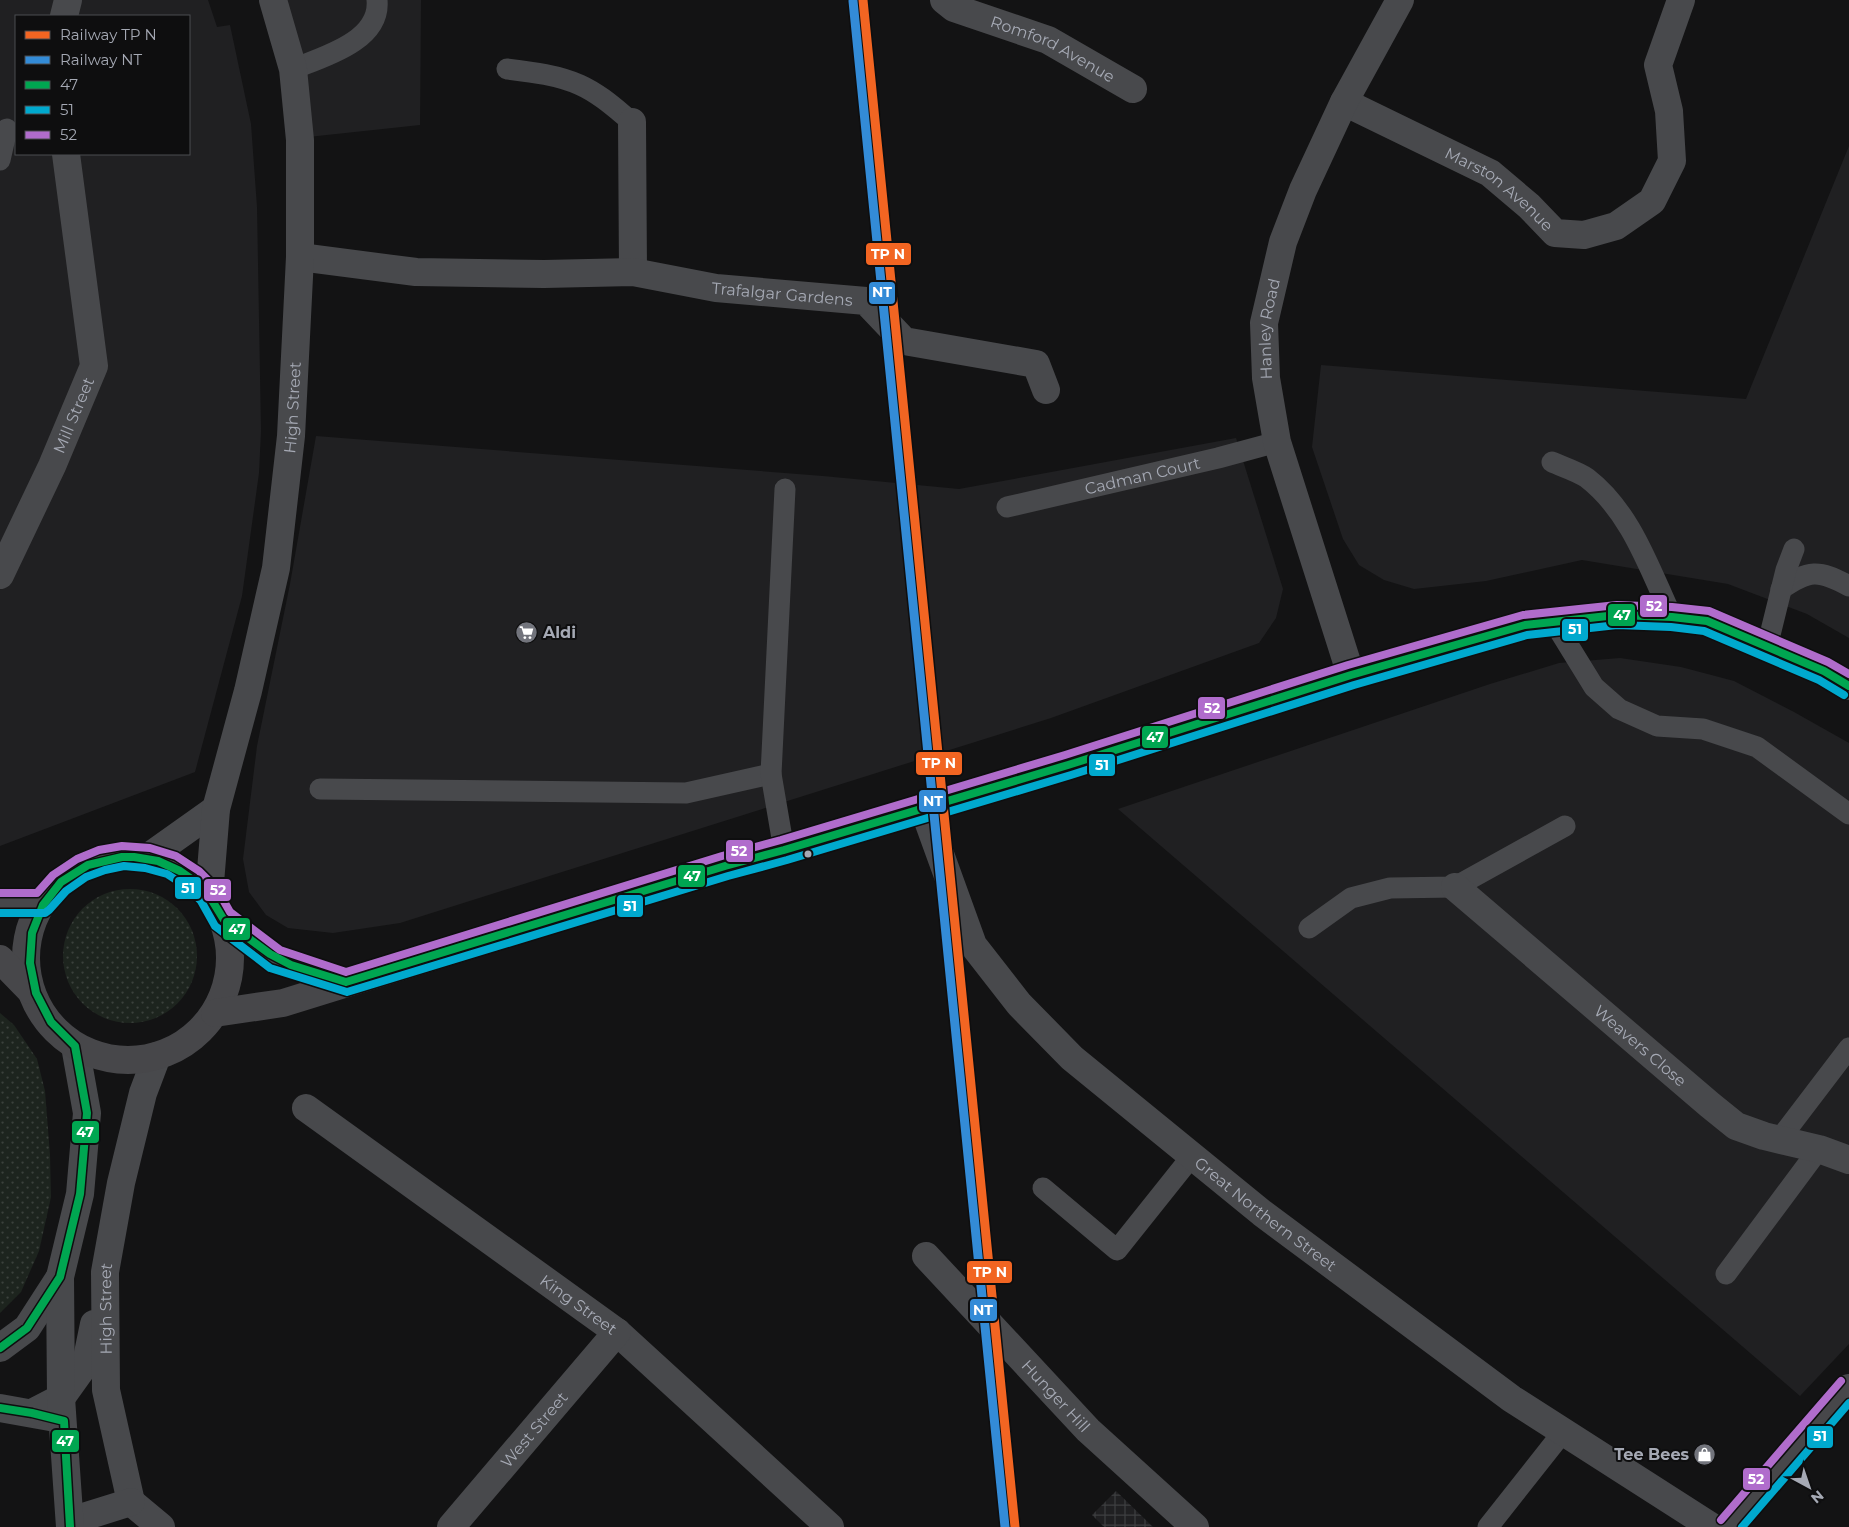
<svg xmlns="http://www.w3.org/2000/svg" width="1849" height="1527" font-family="Montserrat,sans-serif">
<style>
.built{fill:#202022;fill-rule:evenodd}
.industrial{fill:url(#industrial-grid)}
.grass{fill:url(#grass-dots)}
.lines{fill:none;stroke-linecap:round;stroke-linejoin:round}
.service{stroke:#48494c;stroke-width:21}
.minor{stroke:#48494c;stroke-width:28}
.tertiary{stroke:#48494c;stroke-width:28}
.secondary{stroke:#47474a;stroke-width:28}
.bus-1-casing{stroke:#0e0e0f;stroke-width:11}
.bus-2-casing{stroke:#0e0e0f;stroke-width:11}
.bus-3-casing{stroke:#0e0e0f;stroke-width:11}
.bus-1{stroke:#00a651;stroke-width:8}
.bus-2{stroke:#00a9ce;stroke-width:8}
.bus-3{stroke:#b06ccc;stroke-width:8}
.rail-1-casing{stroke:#0e0e0f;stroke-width:12}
.rail-2-casing{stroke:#0e0e0f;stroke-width:12}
.rail-1{stroke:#f26522;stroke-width:9}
.rail-2{stroke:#338bd7;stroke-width:9}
.bus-dot{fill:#a5a9b4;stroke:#0e0e0f;stroke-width:2}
.labels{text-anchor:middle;stroke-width:4;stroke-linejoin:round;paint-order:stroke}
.street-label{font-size:16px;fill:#a5a9b4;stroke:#0e0e0f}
.poi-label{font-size:16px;font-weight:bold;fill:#a5a9b4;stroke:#0e0e0f;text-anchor:start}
.line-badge{stroke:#0e0e0f;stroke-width:2}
.badge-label{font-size:14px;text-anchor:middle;font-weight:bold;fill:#fff}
</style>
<defs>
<pattern id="industrial-grid" width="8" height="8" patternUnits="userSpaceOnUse" patternTransform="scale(1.25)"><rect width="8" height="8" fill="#202022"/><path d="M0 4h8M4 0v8" fill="none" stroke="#3d3e40"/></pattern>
<pattern id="grass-dots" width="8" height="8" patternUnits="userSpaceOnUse" patternTransform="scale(1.25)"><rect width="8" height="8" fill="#1d241e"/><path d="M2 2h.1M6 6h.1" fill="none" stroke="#3b413c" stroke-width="1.8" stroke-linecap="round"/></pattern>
</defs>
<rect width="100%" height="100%" fill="#131314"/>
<!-- built -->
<g class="built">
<path d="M0 0H208L217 27 230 25 251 124 257 207 261 431 259 473 242 596 195 772 0 846ZM16 16H189V154H16Z"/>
<polygon points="279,0 421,0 420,125 308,137"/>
<polygon points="1849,146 1849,638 1807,614 1728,584 1582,560 1486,581 1414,589 1384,580 1359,565 1343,539 1312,447 1321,365 1746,399"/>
<polygon points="316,436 823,476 959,489 1236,438 1283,589 1276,618 1259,643 1051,718 400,923 333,933 288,928 266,915 249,892 243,859 257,746 290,584"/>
<polygon points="1620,658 1681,667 1734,681 1794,712 1849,743 1849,1344 1800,1396 1118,809 1490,684 1559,663"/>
</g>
<!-- industrial -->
<polygon class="industrial" points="1116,1491 1153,1527 1104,1527 1092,1515"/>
<!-- grass -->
<g class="grass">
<circle cx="130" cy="956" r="67"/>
<polygon points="0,1013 14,1025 37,1059 45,1091 50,1155 51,1197 39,1251 21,1292 0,1313"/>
</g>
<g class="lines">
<!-- service -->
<g class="service">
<path d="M293 69C323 57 381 41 377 0"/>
<path d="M507 69C532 72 558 75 580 85 600 94 616 109 632 122"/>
<polyline points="0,160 7,129"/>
<path d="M1552 462C1563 467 1577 471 1587 478 1631 512 1649 568 1672 617"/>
<path id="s1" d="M1007 507 1218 458 1277 442"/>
<path d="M1781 589C1809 570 1818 569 1849 586"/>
<polyline points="1554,622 1594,687 1619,709 1657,726 1703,729 1757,747 1849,814"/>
<polyline points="1767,647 1786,570 1794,549"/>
<polyline points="320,789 686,793 771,774"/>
<polyline points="784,850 771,774 785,489"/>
<polyline points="1309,928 1351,898 1390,888 1455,887 1565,826"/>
<polyline points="1779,1140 1849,1048"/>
<polyline points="1043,1188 1117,1250 1192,1156"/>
<polyline points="1726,1274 1819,1149"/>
<polyline points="1488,1527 1563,1432"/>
</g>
<!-- minor -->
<g class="minor">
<path id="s2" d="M944 0 954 8 1048 40 1133 89"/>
<polyline points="64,16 68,0"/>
<path id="s3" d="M1344 102 1490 173 1529 206 1555 233 1584 235 1616 226 1652 201 1672 161 1669 111 1658 65 1681 0"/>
<polyline points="632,122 633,272"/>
<path id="s4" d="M300 257 416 272 544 274 633 272 716 288 866 301 904 341 1036 364 1046 390"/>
<path id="s5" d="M0 575 52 466 94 366 66 154"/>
<path id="s6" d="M1351 675 1277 442 1266 378 1264 323 1283 242 1303 190 1344 102 1400 0"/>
<path id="s7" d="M923 807 973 945 1019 1004 1072 1058 1262 1213 1512 1399 1712 1527"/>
<path id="s8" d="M1455 887 1710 1105 1736 1126 1764 1136 1819 1149 1849 1160"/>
<path id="s9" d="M306 1108 617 1332 830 1527"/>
<path id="s10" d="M926 1256 1088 1430 1195 1527"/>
<path id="s11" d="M451 1527 617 1332"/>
</g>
<!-- tertiary -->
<g class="tertiary">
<polyline points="147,858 216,809"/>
<path id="s12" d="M209 895 216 809 248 691 276 568 291 436 300 257V140L293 69 273 0"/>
<polyline points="0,1348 27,1328 60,1277"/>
<polyline points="0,1408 50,1417"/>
<polyline points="32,1413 61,1398 86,1363 94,1324"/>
<path id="s13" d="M131 1502 106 1390 105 1272 121 1183 143 1093 157 1056"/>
<polyline points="131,1502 161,1527"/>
<polyline points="70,1521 131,1502"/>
<polyline points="70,1527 61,1398 60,1277 80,1194 87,1113 75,1046"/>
</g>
<!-- secondary -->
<g class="secondary">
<circle cx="128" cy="958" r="102"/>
<polyline points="0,903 42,903"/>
<polyline points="222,919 275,959 346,982"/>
<polyline points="0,959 30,990"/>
<polyline points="215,1013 283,1003 725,866 784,850 1068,765 1351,675 1525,625 1617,615 1672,617 1707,621 1824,671 1849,686"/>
<polyline points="1729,1527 1849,1388"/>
</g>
<defs>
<g id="bus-1">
<polyline points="0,1348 27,1328 60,1277 80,1194 87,1113 75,1046 51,1022 36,993 30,963 32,933 43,905 61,882 88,865 122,857 134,857 158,861 180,871 200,885 208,894 224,920 270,954 291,965 346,982 725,866 784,850 1068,765 1351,675 1525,625 1617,615 1672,617 1707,621 1824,671 1849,686"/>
<polyline points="0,1408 32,1413 64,1421 70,1527"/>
</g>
<g id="bus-2">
<polyline points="0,913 45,913 49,910 66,891 86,877 105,870 124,866 145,868 167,874 187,887 201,901 215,926 270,968 347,992 728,876 787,860 1071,775 1354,685 1527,635 1617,625 1671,627 1704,631 1819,680 1844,695"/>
<polyline points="1742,1527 1849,1403"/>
</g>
<g id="bus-3">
<polyline points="0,893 37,893 53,875 77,859 99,850 122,846 150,848 176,856 199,871 217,889 230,912 280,950 346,972 722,856 781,840 1065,755 1348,665 1523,615 1617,605 1672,607 1709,611 1828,662 1849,674"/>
<polyline points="1721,1520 1841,1381"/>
</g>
</defs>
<!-- bus-1 casing -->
<use href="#bus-1" class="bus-1-casing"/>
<!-- bus-2 casing -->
<use href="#bus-2" class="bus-2-casing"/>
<!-- bus-3 casing -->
<use href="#bus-3" class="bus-3-casing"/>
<!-- bus-1 -->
<use href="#bus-1" class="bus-1"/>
<!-- bus-2 -->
<use href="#bus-2" class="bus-2"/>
<!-- bus-3 -->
<use href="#bus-3" class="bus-3"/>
<defs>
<polyline id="rail-1" points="863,0 1015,1527"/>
<polyline id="rail-2" points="853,1 1005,1527"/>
</defs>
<!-- rail-1 casing -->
<use href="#rail-1" class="rail-1-casing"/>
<!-- rail-2 casing -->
<use href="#rail-2" class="rail-2-casing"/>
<!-- rail-1 -->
<use href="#rail-1" class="rail-1"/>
<!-- rail-2 -->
<use href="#rail-2" class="rail-2"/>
</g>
<!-- icons -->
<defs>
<symbol id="supermarket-disc" viewBox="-11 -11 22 22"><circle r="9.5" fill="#72747c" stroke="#0e0e0f"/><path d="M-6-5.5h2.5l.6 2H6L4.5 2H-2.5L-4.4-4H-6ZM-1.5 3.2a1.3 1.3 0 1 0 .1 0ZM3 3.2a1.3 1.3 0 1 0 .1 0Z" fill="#fff"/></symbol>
<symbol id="shop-disc" viewBox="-11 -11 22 22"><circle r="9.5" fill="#72747c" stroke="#0e0e0f"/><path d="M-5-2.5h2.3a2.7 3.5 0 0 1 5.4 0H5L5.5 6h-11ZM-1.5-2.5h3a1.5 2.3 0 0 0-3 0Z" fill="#fff"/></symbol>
</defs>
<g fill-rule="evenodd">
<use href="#supermarket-disc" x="514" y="620" width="25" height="25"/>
<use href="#shop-disc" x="1692" y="1442" width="25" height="25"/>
</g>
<!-- markers -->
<circle class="bus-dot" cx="808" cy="854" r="4.5"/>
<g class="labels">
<!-- street labels -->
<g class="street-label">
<text dy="6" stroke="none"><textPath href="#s2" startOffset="120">Romford Avenue</textPath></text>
<text dy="6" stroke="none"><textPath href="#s3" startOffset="179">Marston Avenue</textPath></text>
<text dy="6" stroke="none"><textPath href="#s4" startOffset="485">Trafalgar Gardens</textPath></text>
<text dy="6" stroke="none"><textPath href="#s6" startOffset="359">Hanley Road</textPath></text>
<text dy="6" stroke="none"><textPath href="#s12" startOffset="496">High Street</textPath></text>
<text dy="6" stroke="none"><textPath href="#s5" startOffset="176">Mill Street</textPath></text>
<text dy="6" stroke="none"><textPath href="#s1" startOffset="139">Cadman Court</textPath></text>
<text dy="6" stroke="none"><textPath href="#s8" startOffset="244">Weavers Close</textPath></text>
<text dy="6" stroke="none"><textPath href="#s7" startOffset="546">Great Northern Street</textPath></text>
<text dy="6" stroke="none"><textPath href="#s9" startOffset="336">King Street</textPath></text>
<text dy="6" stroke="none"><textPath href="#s13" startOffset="196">High Street</textPath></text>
<text dy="6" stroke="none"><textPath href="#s10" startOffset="191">Hunger Hill</textPath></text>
<text dy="6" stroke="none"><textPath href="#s11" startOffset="128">West Street</textPath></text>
</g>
<!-- poi labels -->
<g class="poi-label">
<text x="543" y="638">Aldi</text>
<text x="1689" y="1460" text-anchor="end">Tee Bees</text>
</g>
</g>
<g class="line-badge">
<rect x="865" y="242" width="47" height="24" rx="5" fill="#f26522"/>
<rect x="868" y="281" width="28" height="24" rx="5" fill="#338bd7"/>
<rect x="1639" y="594" width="29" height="24" rx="5" fill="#b06ccc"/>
<rect x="1607" y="603" width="29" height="24" rx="5" fill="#00a651"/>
<rect x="1561" y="618" width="28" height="24" rx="5" fill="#00a9ce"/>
<rect x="1197" y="696" width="29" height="24" rx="5" fill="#b06ccc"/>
<rect x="1141" y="725" width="28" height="24" rx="5" fill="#00a651"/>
<rect x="915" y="751" width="48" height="25" rx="5" fill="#f26522"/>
<rect x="1088" y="753" width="28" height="24" rx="5" fill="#00a9ce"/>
<rect x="918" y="789" width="29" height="24" rx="5" fill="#338bd7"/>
<rect x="725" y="839" width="29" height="24" rx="5" fill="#b06ccc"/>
<rect x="677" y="864" width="29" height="24" rx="5" fill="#00a651"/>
<rect x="174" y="876" width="28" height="24" rx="5" fill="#00a9ce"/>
<rect x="203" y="878" width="29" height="24" rx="5" fill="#b06ccc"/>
<rect x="616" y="894" width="28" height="24" rx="5" fill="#00a9ce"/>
<rect x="222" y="917" width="29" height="24" rx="5" fill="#00a651"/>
<rect x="71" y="1120" width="29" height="24" rx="5" fill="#00a651"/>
<rect x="966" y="1260" width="47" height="24" rx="5" fill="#f26522"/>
<rect x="969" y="1298" width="29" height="24" rx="5" fill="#338bd7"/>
<rect x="1806" y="1425" width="28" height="24" rx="5" fill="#00a9ce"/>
<rect x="51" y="1429" width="29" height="24" rx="5" fill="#00a651"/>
<rect x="1742" y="1467" width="29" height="24" rx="5" fill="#b06ccc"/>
</g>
<g class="badge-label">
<text x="888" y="259">TP N</text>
<text x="882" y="297">NT</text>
<text x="1654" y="611">52</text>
<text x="1622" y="620">47</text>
<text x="1575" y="634">51</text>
<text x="1212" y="713">52</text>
<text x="1155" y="742">47</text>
<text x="939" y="768">TP N</text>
<text x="1102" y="770">51</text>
<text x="933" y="806">NT</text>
<text x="739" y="856">52</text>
<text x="692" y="881">47</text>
<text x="188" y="893">51</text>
<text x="218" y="895">52</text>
<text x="630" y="911">51</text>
<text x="237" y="934">47</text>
<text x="85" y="1137">47</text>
<text x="990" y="1277">TP N</text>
<text x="983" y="1315">NT</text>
<text x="1820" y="1441">51</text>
<text x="65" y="1446">47</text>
<text x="1756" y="1484">52</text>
</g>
<!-- legend -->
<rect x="15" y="15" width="175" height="140" fill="#0e0e0f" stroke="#4a4c51"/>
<rect x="25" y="31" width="25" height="8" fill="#f26522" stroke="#4a4c51"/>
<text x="60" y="40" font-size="15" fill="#a5a9b4">Railway TP N</text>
<rect x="25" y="56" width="25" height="8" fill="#338bd7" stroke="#4a4c51"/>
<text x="60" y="65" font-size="15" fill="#a5a9b4">Railway NT</text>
<rect x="25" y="81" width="25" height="8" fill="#00a651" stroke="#4a4c51"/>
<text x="60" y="90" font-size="15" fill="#a5a9b4">47</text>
<rect x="25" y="106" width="25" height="8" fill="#00a9ce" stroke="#4a4c51"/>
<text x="60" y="115" font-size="15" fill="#a5a9b4">51</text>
<rect x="25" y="131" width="25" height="8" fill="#b06ccc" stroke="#4a4c51"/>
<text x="60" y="140" font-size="15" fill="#a5a9b4">52</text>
<!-- north arrow -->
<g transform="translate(1809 1487) rotate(140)" stroke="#0e0e0f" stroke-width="4" paint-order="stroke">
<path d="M0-4L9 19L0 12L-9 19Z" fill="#a5a9b4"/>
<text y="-8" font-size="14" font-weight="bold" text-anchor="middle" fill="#a5a9b4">N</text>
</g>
</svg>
